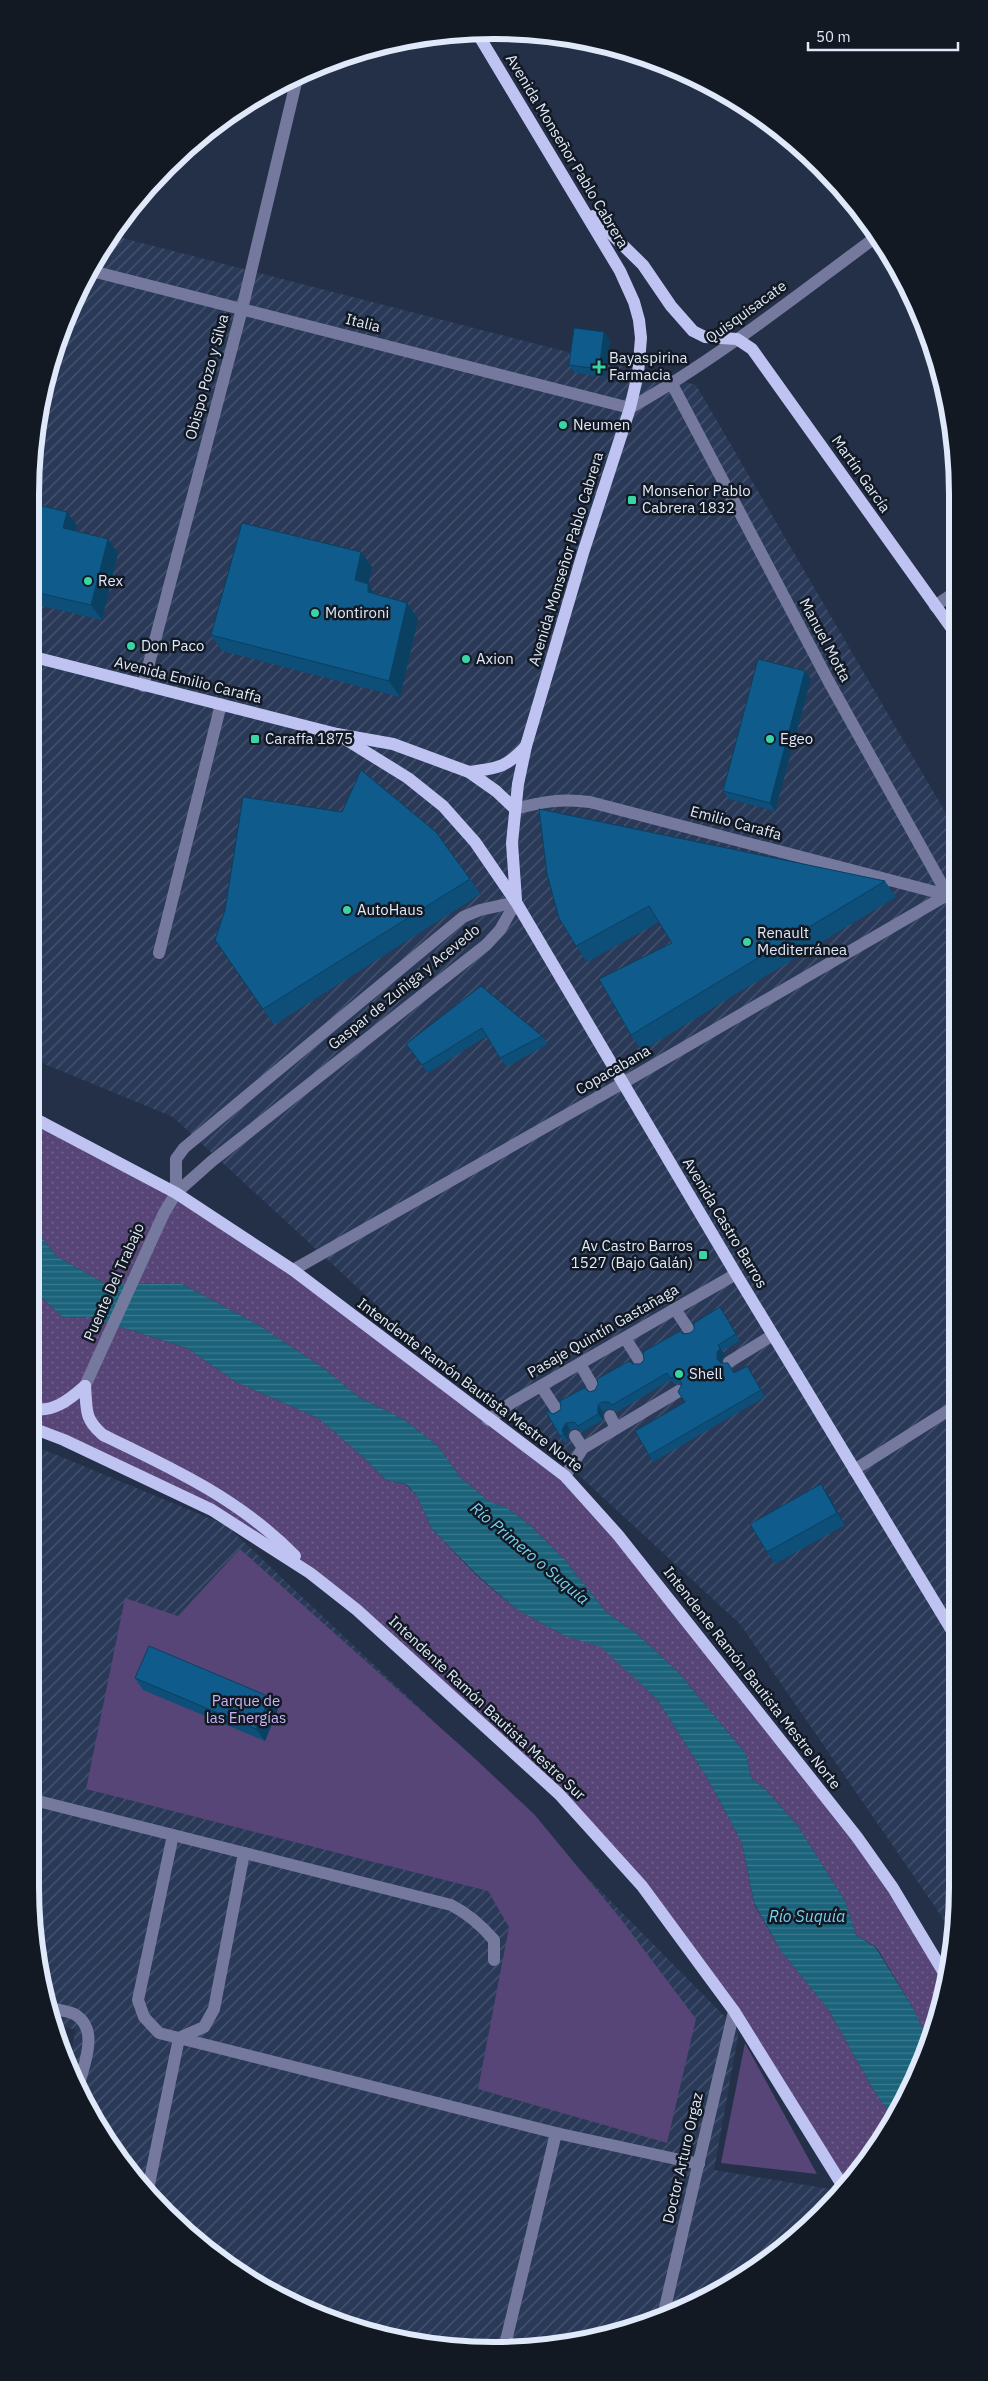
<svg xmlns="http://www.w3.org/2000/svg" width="988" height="2381" font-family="'IBM Plex Sans',sans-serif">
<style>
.industrial{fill:url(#industrial-furrows)}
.grass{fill:url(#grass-dots)}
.green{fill:#564576}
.water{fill:url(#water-rules)}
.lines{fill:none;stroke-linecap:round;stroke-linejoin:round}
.minor{stroke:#75799e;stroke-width:12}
.major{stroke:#bfc3f2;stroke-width:12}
.wall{fill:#0d4f78}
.shaded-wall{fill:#0a4062}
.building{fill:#0f5c8c;stroke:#0a4062}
.poi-dot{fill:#3ad4a5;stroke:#121923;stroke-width:2}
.labels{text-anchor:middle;stroke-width:5;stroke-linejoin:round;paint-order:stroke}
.street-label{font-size:15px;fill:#e0e9f9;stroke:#121923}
.poi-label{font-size:15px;fill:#e0e9f9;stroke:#121923;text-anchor:start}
.park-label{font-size:15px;fill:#cab4f7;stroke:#121923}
.water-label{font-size:16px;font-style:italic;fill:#7ad1f1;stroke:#121923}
.rim{fill:none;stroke:#e0e9f9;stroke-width:6}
</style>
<defs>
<pattern id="industrial-furrows" width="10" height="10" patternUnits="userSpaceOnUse" patternTransform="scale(1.25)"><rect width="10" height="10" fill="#293957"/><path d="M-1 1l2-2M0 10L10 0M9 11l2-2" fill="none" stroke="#485670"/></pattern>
<pattern id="grass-dots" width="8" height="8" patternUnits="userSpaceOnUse" patternTransform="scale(1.25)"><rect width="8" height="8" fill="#564576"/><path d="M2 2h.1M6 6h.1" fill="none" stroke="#6e608a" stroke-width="1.8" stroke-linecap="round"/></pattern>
<pattern id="water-rules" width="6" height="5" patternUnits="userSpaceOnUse" patternTransform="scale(1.25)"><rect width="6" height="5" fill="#1b637b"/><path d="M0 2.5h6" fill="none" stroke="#3c798e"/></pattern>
</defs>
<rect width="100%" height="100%" fill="#233048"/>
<!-- industrial -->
<g class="industrial">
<polygon points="111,235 696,385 955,829 958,1887 951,1930 740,1624 543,1442 434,1358 173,1117 30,1058 30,494 55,345 92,262"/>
<polygon points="30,1444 226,1525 423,1711 739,2031 714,2170 830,2189 834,2199 800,2236 726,2289 585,2342 433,2347 345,2326 262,2289 145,2193 92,2119 68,2065 76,2030 53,2024 30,1887"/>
</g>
<!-- grass -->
<g class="grass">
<polygon points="30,1116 53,1127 293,1270 565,1476 857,1837 944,1973 931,2040 925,2034 913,2008 877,1948 856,1935 845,1901 798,1826 766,1790 751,1778 746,1754 678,1672 636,1633 607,1613 564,1559 531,1526 506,1507 490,1502 460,1477 438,1446 403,1419 360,1398 322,1367 257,1324 182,1284 104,1283 56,1256 30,1222"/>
<polygon points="30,1287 64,1318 89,1317 187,1348 236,1382 318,1418 361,1455 386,1480 405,1484 417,1496 432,1529 475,1574 516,1609 563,1635 601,1646 657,1699 709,1781 742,1843 754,1904 781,1951 828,2009 873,2089 891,2115 862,2170 844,2188 734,2011 642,1886 559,1794 357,1610 243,1528 30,1427"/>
</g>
<!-- green -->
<g class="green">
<polygon points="240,1549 470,1754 534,1814 620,1918 696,2019 667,2143 478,2089 509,1927 488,1891 86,1789 125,1598 178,1616"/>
<polygon points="745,2043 817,2174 721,2163"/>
</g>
<!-- water -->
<polygon class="water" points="30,1222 56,1256 104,1283 182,1284 257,1324 322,1367 360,1398 403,1419 438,1446 460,1477 490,1502 506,1507 531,1526 564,1559 607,1613 636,1633 678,1672 746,1754 751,1778 766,1790 798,1826 845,1901 856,1935 876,1948 913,2008 925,2034 931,2040 891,2115 873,2089 828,2009 781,1951 754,1903 742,1843 709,1781 657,1699 601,1647 563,1635 516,1609 476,1574 432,1529 417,1496 406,1484 386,1480 361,1455 318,1418 236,1382 187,1348 89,1317 64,1318 30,1287"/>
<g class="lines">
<!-- minor -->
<g class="minor">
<path d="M88 270 630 408C717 359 796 296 876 237"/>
<polyline points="672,384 829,682 955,908"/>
<polyline points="935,606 954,593"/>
<polyline points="143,686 242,309 298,74"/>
<path d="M515 809C541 802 562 798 590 802L947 895"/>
<polyline points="159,953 221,704"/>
<polyline points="176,1193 176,1159 184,1148 463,917 480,910 516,902"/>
<polyline points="293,1270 623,1083 947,895"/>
<polyline points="675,1309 691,1333"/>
<polyline points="625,1338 641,1363"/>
<polyline points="729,1362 773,1335"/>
<polyline points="580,1364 595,1390"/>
<polyline points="85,1386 164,1213 176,1193 212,1161 486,945 500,930 516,902"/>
<polyline points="541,1386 558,1412"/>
<polyline points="610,1416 616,1428"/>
<polyline points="488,1420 511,1403 736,1274"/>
<polyline points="575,1436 583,1448"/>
<polyline points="854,1470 957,1405"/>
<polyline points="565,1476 583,1448 679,1391"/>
<path d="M30 1799 451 1905C469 1914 481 1925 494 1940V1960"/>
<polyline points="173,1835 138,2000 144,2017 159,2033 179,2038 204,2027 214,2009 244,1853"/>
<path d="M50 2008C58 2010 70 2011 76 2015 100 2031 83 2066 78 2088"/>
<polyline points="147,2194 179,2038 556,2133"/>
<polyline points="664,2312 734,2011"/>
<polyline points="505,2345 556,2133 699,2164"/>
</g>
<!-- major -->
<g class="major">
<polyline points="476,31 620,271 634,302 639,320 641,338 638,374 630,408 583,553 526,746 518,784 512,843 516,900"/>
<polyline points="593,216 643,265 671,306 693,331 705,337 737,339 752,349 955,633"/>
<polyline points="30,656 337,734 393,744 469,772 496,791 515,809"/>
<polyline points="337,734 408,778 443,806 475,842 516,902 736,1274 957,1639"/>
<path d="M469 772C498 768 506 768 526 746"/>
<polyline points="30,1116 176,1193 293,1270 565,1476 618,1535 857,1837 893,1888 944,1973"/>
<path d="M85 1386C87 1410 84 1419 103 1435 172 1468 241 1500 295 1556"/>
<path d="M30 1408C52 1414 69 1400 85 1386"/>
<polyline points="30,1427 64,1440 212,1510 310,1573 357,1610 559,1794 642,1886 734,2011 844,2188"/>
</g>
</g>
<!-- wall -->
<g class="wall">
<polygon points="604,332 610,340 605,377 575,373 569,365"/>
<polygon points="30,503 67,512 77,526 76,531 108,539 118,553 102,620 30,603"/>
<polygon points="372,567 368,585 375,594 407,603 418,619 400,697 222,651 211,635"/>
<polygon points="805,671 811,679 775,811 729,799 723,791"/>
<polygon points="539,809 885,881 896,897 642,1051 631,1035 672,943 659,922 587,962 576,946"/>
<polygon points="470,879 481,894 274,1025 215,940"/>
<polygon points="481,986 542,1036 548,1044 506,1067 487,1036 428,1073 406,1044"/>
<polygon points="724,1314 740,1341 722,1351 725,1355 722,1359 722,1363 735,1373 751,1373 765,1397 653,1462 649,1455 685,1402 682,1384 674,1384 671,1380 617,1412 614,1409 607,1409 603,1412 603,1420 582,1432 578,1429 570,1430 567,1436 568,1441 565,1443 560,1436 553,1414 557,1412 590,1392 595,1390 633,1364 640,1364 683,1334 690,1333 694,1330"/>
<polygon points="821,1484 829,1496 845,1525 775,1564 767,1552"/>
<polygon points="135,1678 278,1709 265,1741 143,1690"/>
</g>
<!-- shaded-wall -->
<g class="shaded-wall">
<polygon points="604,332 610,340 605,377 599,369"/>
<polygon points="67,512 77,526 73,542 63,528"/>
<polygon points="108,539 118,553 102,620 91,605"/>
<polygon points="361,552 372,567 368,585 379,600 379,608 355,580"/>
<polygon points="407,603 418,619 400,697 389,681"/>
<polygon points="805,671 811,679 775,811 770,803"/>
<polygon points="718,1345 725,1355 722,1359 722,1366 717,1359"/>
<polygon points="598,1405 603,1412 603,1420 598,1414"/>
<polygon points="566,1423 570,1430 567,1436 568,1441 564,1434 562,1430"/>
<polygon points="821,1484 829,1496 845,1525 837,1513"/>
<polygon points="270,1697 278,1709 265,1741 256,1729"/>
</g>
<!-- building -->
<g class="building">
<polygon points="574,328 604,332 599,369 569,365"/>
<polygon points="30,503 67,512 63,528 108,539 91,605 30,591"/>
<polygon points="242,523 361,552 355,580 368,584 368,592 407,603 389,681 211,635"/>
<polygon points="758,659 805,671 770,803 723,791"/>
<polygon points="361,770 436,832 470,879 263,1009 215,940 225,910 243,797 342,812"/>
<polygon points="539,809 885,881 631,1035 599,979 672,943 649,906 576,946 559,918 547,874"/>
<polygon points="481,986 542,1036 500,1058 482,1028 422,1065 406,1044"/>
<polygon points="720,1307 736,1334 718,1345 720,1349 717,1352 717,1359 721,1363 728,1363 734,1373 747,1366 761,1390 649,1455 635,1431 685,1402 678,1392 682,1384 678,1377 670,1378 667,1373 612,1405 609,1402 602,1402 598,1405 598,1414 578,1426 574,1422 566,1423 562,1430 564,1434 560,1436 545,1410 553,1414 557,1412 561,1409 560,1401 584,1388 590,1392 595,1390 598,1384 597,1379 629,1361 633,1364 640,1364 644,1360 643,1352 680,1331 683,1334 690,1333 694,1330 694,1323"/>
<polygon points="821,1484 837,1513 767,1552 750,1524"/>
<polygon points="149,1646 270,1697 256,1729 135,1678"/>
</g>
<!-- markers -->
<g class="poi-dot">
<path d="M596.5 359.5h5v5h5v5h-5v5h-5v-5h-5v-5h5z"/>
<circle cx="563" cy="425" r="5"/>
<rect x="627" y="495" width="10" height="10" rx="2.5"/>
<circle cx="88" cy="581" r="5"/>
<circle cx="315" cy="613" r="5"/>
<circle cx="131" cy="646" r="5"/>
<circle cx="466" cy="659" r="5"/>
<rect x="250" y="734" width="10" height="10" rx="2.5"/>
<circle cx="770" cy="739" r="5"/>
<circle cx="347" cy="910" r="5"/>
<circle cx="747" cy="942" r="5"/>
<rect x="698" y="1250" width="10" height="10" rx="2.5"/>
<circle cx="679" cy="1374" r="5"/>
</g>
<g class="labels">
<!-- street labels -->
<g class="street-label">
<text transform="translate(567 151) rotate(59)" y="5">Avenida Monseñor Pablo Cabrera</text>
<text transform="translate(746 312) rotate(-36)" y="5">Quisquisacate</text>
<text transform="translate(363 323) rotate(14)" y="5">Italia</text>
<text transform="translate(207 377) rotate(-75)" y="5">Obispo Pozo y Silva</text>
<text transform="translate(861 474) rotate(55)" y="5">Martín García</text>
<text transform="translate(566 559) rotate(-73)" y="5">Avenida Monseñor Pablo Cabrera</text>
<text transform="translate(825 640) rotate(62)" y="5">Manuel Motta</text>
<text transform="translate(188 680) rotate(14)" y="5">Avenida Emilio Caraffa</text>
<text transform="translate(736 823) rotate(15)" y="5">Emilio Caraffa</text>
<text transform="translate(404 987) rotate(-39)" y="5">Gaspar de Zuñiga y Acevedo</text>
<text transform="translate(613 1070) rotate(-30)" y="5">Copacabana</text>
<text transform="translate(725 1223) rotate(59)" y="5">Avenida Castro Barros</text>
<text transform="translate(114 1282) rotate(-66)" y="5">Puente Del Trabajo</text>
<text transform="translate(603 1331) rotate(-30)" y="5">Pasaje Quintín Gastañaga</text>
<text transform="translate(470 1385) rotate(37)" y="5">Intendente Ramón Bautista Mestre Norte</text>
<text transform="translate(752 1678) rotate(52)" y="5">Intendente Ramón Bautista Mestre Norte</text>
<text transform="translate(487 1708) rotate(43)" y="5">Intendente Ramón Bautista Mestre Sur</text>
<text transform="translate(683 2158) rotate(-77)" y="5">Doctor Arturo Orgaz</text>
</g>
<!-- poi labels -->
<g class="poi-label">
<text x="609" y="363">Bayaspirina<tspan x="609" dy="17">Farmacia</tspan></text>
<text x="573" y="430">Neumen</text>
<text x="642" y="496">Monseñor Pablo<tspan x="642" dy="17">Cabrera 1832</tspan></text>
<text x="98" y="586">Rex</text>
<text x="325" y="618">Montironi</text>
<text x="141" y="651">Don Paco</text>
<text x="476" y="664">Axion</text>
<text x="265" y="744">Caraffa 1875</text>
<text x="780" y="744">Egeo</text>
<text x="357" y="915">AutoHaus</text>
<text x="757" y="938">Renault<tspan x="757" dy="17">Mediterránea</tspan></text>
<text x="693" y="1251" text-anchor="end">Av Castro Barros<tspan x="693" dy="17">1527 (Bajo Galán)</tspan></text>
<text x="689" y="1379">Shell</text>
</g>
<!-- park labels -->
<g class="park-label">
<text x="246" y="1706">Parque de<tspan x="246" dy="17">las Energías</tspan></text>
</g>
<!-- water labels -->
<g class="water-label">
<text transform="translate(530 1553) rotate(40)" y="6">Río Primero o Suquía</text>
<text x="807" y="1922">Río Suquía</text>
</g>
</g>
<!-- crop -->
<path d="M0 0H988V2381H0ZM494 39H494A455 455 0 0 1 949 494V1887A455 455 0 0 1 494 2342H494A455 455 0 0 1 39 1887V494A455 455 0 0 1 494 39Z" fill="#121923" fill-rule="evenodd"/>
<path class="rim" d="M494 39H494A455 455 0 0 1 949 494V1887A455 455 0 0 1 494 2342H494A455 455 0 0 1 39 1887V494A455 455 0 0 1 494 39Z"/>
<!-- scale -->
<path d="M808 42v8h150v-8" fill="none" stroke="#e0e9f9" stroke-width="2.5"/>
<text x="816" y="42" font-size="15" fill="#e0e9f9" stroke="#121923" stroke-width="4" paint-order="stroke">50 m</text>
</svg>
